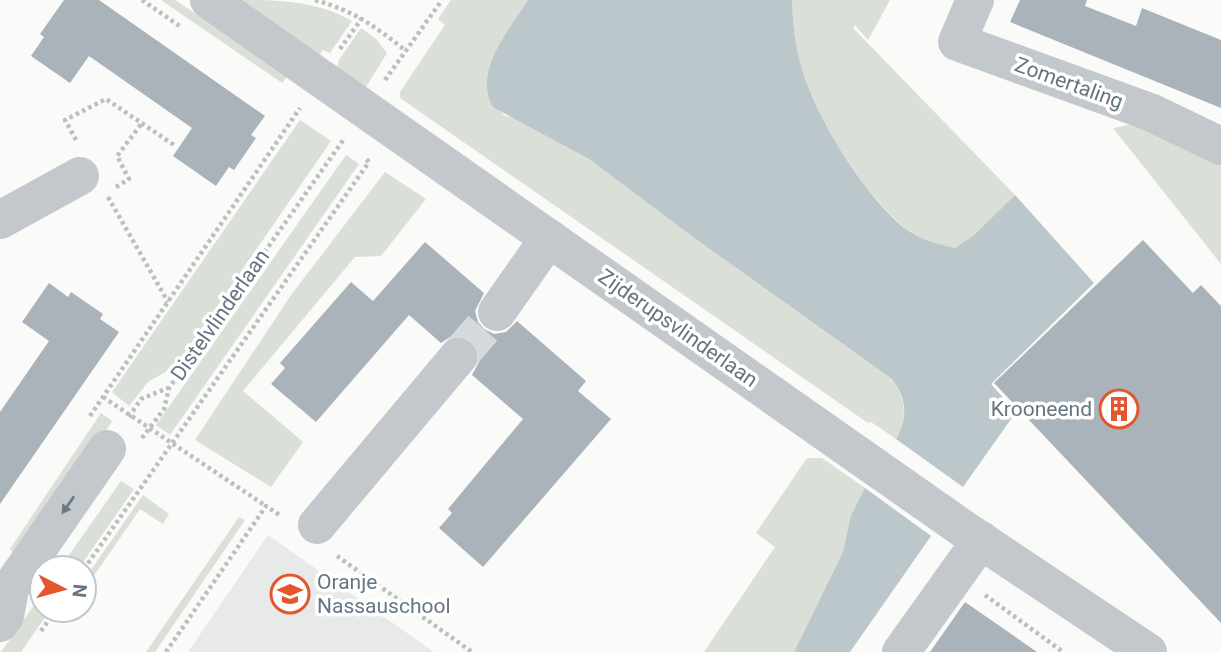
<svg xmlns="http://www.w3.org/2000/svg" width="1221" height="652" font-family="Roboto,sans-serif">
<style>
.built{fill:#e8e9e9}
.green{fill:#dadfd7}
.water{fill:#bbc7cb}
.building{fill:#aab3b9}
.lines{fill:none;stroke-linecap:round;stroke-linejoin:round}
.minor-tunnel{stroke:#d5d9db;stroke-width:38;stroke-dasharray:38 19;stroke-linecap:butt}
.path{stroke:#bbbfc2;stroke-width:4.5;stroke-dasharray:3.5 3.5;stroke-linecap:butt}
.minor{stroke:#c3c8cc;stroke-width:38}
.oneway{fill:#6a7a87}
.labels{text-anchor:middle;stroke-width:7;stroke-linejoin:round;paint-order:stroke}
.street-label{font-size:21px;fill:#657683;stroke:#fff}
.poi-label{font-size:21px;fill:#657683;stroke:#fff;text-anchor:end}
</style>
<rect width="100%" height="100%" fill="#fafaf8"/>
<!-- built -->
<polygon class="built" points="268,535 434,652 188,652"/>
<!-- green -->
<g class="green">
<polygon points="161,0 175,0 288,75 282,83"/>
<path d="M240 0C279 0 317 1 352 21L330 53 323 50 319 55Z"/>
<path d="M451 0H528L500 44 503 115 515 118 589 159 697 240 892 379C906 400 908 416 896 439L871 422 868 423 400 98V92L445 25 438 19Z"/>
<path d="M792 0H890L868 40 855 25 853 28 1015 195 974 235 955 248C935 244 913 237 898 222 860 187 817 119 802 69 795 46 793 24 792 0Z"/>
<polygon points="361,28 377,40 387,53 366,87 337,68 339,60"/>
<polygon points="300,120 331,141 176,366 148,382 129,406 112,392"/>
<polygon points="1143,122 1221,164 1221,264 1113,128"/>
<polygon points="346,155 359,164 170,435 156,425"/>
<polygon points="385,172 426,199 381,256 355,257 243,391 303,442 271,487 195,440 291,295"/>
<polygon points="101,413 112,421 21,562 10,549"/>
<polygon points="807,458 822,458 865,488 851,515 843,552 794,652 704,652 775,547 756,533"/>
<polygon points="121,481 134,489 79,568 60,568"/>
<polygon points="143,495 169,514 163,524 140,509 84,590 84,580"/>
<polygon points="239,517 245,520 155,652 146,652"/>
<polygon points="42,594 42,610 50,610 21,652 1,652"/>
</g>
<!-- water -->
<g class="water">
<path d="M528 0H792C793 24 795 46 802 69 817 119 860 187 897 222 913 237 935 244 955 248L974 235 1015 195 1094 283 991 384 1016 412 963 487 896 439C908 416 907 400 892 379L697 240 589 159 493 107C472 72 510 29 528 0Z"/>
<polygon points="865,488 931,536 850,652 794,652 843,552 851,515"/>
</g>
<!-- building -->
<g class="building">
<polygon points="64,0 99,0 265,116 251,135 256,138 234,170 229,167 216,186 173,156 192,128 89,56 70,83 31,56 44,37 40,34"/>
<polygon points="1020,0 1087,0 1085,6 1136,26 1142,8 1221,40 1221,108 1010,22"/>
<polygon points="1143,240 1193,293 1201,285 1221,306 1221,623 994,383"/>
<polygon points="425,242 484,293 475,311 478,322 484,329 494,334 506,332 517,321 586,381 578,391 611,419 483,567 439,528 452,513 448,509 523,419 472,375 480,360 479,350 473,341 461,335 450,337 441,343 409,315 316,422 271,384 285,368 280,363 351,282 373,301"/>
<polygon points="49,283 68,297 71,292 103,314 100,319 119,332 0,504 0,412 49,341 22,322"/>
<polygon points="965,602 1037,652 930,652"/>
</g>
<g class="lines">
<!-- minor-tunnel -->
<polyline class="minor-tunnel" points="458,357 497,312"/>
<!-- path -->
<g class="path">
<polyline points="142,0 181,27"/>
<path d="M315 0C354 11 375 26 406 51"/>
<polyline points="340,49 362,18"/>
<polyline points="385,80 442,0"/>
<polyline points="76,140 65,120 106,99 174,145"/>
<polyline points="116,187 129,179 117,156 142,123"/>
<polyline points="108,197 168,302"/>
<polyline points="103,397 266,506"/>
<polyline points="90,416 300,108"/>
<polyline points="129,417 141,399 168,388"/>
<polyline points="142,438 164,409 169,388 344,139"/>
<polyline points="337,556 472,652"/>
<polyline points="84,569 369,162 365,158"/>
<polyline points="985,595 1063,652"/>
<polyline points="41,631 56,610"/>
<polyline points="166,652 266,506 281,516"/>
</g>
<!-- minor -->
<g class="minor">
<polyline points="209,0 965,530 1148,652"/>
<polyline points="975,0 957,42 1150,112 1221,146"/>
<polyline points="0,220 80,176"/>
<polyline points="497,312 549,238"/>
<polyline points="317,525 458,357"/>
<polyline points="0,623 5,616 10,589 107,449"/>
<polyline points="901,652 981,540"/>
</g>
</g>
<!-- one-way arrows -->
<defs><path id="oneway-solid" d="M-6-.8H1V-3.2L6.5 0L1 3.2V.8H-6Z" transform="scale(1.75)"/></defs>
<use class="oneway" href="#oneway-solid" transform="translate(68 505) rotate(125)"/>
<!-- icons -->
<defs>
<symbol id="building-ring" viewBox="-11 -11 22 22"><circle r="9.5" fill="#fff" stroke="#e4572e" stroke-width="1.5"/><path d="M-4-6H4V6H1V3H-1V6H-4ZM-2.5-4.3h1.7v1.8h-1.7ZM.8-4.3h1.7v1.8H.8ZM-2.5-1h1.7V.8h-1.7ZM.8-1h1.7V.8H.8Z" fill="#e4572e"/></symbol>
<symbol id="school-ring" viewBox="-11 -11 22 22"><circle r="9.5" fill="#fff" stroke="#e4572e" stroke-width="1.5"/><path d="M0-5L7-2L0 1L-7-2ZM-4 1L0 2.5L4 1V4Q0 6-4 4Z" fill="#e4572e"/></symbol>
</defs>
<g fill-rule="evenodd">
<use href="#building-ring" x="1097" y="387" width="44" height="44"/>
<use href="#school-ring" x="268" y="572" width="44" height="44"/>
</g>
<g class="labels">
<!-- street labels -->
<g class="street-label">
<text transform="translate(1069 83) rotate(20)" y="7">Zomertaling</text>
<text transform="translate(220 315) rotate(-55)" y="7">Distelvlinderlaan</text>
<text transform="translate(678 328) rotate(35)" y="7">Zijderupsvlinderlaan</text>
</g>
<!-- poi labels -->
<g class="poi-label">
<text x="1092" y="416">Krooneend</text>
<text x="317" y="589" text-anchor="start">Oranje<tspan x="317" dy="24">Nassauschool</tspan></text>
</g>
</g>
<!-- north arrow -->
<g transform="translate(63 589) rotate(96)"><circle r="33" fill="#ffffff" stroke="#c1c8cd" stroke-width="2"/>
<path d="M0-5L12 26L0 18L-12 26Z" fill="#e4572e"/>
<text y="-10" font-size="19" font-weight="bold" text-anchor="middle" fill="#657683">N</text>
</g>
</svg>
